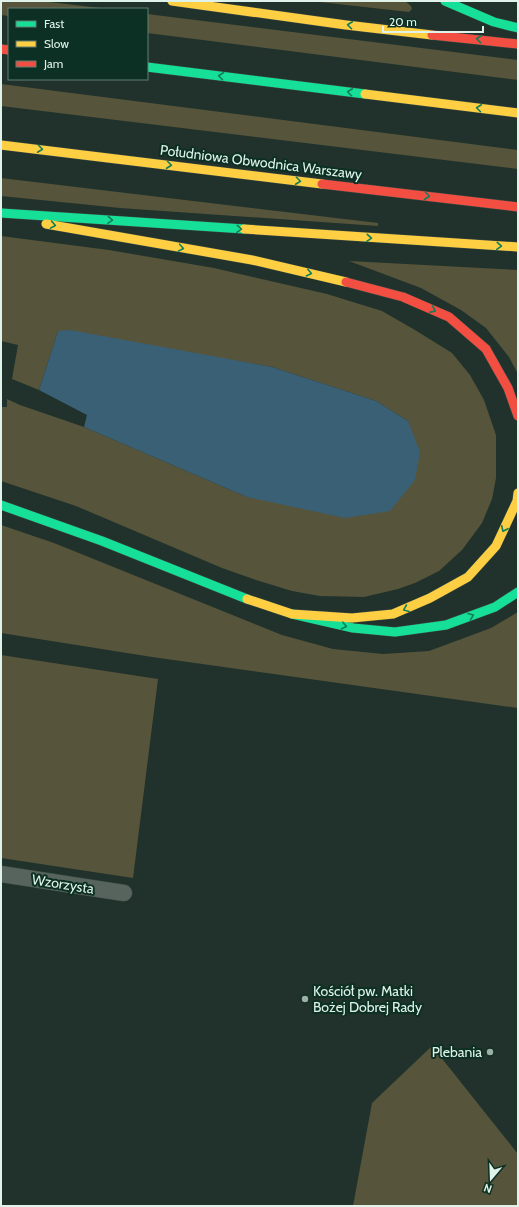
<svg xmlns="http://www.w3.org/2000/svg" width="519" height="1207" font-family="Cabin,sans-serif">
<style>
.green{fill:#56543b}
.water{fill:#3a6076}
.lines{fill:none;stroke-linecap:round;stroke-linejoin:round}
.lane-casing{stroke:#3d4d46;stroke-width:17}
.fast-casing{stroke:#3d4d46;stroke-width:10}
.slow-casing{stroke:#3d4d46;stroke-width:10}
.jam-casing{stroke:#3d4d46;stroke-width:10}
.lane{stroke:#56645d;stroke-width:16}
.fast{stroke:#16e098;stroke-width:9}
.slow{stroke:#ffcf43;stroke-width:9}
.jam{stroke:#f24e42;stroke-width:9}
.oneway{stroke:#107f58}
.poi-dot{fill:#9dafa7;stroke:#0c3023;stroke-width:1.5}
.labels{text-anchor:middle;stroke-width:4;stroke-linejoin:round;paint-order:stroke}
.street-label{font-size:14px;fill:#e0f3ea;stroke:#0c3023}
.poi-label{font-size:14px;fill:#e0f3ea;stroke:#0c3023;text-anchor:start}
</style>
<rect width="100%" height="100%" fill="#20322b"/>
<!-- green -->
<g class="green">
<polygon points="1,1 41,1 109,9 9,9 9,16 1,15"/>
<polygon points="311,1 405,1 411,6 412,9 409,12"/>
<polygon points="147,14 518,60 518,80 147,33"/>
<polygon points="1,84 518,150 518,169 1,106"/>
<polygon points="1,178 378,223 378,226 120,208 1,196"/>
<polygon points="1,236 109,250 214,268 327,294 382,311 415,330 452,353 470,375 484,400 496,435 496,478 492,499 482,523 462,550 439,571 415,583 398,589 364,597 320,596 292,591 256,580 222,568 76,506 1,481 1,407 7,407 7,399 20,405 84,427 247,497 408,421 376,401 272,367 58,331 39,390 12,379 18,345 1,341"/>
<polygon points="349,261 518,270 518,374 509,357 486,328 461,310 421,288"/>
<polygon points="1,525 54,543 282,635 333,649 383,654 429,651 491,628 518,612 518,708 152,657 1,633"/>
<polygon points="1,655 158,679 133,878 1,858"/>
<polygon points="432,1046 518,1154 518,1206 353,1206 372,1103"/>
</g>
<!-- water -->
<polygon class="water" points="70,330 272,367 376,401 408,421 420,452 415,480 390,511 345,518 247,497 84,427 87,415 39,390 58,331"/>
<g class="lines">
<defs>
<polyline id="lane" points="1,874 124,893"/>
<g id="fast">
<polyline points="445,1 494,22 518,28"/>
<polyline points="147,67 365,94"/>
<polyline points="1,213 244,229"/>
<polyline points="1,505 102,541 247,599"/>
<polyline points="292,614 353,628 395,632 446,625 495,607 518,592"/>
</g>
<g id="slow">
<polyline points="172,1 346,25 432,35"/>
<polyline points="365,94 518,113"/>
<polyline points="1,145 322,184"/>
<polyline points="46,224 252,260 346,282"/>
<polyline points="244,229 518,247"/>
<polyline points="247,599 292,614 352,618 393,614 430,598 468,577 496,546 517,501 518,493"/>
</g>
<g id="jam">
<polyline points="432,35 518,44"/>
<polyline points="1,49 9,50"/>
<polyline points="322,184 518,207"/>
<polyline points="346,282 403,297 449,317 486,349 508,388 518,416"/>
</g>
</defs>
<!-- lane casing -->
<use href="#lane" class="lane-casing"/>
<!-- fast casing -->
<use href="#fast" class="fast-casing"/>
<!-- slow casing -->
<use href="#slow" class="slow-casing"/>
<!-- jam casing -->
<use href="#jam" class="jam-casing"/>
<!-- lane -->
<use href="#lane" class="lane"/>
<!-- fast -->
<use href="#fast" class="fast"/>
<!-- slow -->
<use href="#slow" class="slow"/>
<!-- jam -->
<use href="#jam" class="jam"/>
</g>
<!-- one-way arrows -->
<defs><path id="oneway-chevron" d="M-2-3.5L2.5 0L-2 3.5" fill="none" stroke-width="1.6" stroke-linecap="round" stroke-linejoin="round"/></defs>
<g class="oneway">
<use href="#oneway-chevron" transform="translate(350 25) rotate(-173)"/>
<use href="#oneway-chevron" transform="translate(479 39) rotate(-174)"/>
<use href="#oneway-chevron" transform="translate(221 76) rotate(-173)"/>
<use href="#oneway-chevron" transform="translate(350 92) rotate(-173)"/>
<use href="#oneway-chevron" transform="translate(479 108) rotate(-173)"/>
<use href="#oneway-chevron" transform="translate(40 149) rotate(7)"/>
<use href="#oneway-chevron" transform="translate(169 165) rotate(7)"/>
<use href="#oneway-chevron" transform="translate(298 181) rotate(7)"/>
<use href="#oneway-chevron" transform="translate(427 196) rotate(7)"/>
<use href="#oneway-chevron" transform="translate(110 220) rotate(4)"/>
<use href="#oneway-chevron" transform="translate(53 225) rotate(10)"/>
<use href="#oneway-chevron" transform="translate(239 229) rotate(4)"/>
<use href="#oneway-chevron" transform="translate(369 238) rotate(4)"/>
<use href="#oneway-chevron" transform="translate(499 246) rotate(4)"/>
<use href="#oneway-chevron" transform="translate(181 248) rotate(10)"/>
<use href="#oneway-chevron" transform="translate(309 273) rotate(13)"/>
<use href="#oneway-chevron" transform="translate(433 310) rotate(24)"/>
<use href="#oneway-chevron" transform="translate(504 529) rotate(115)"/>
<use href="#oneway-chevron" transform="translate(406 609) rotate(157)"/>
<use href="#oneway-chevron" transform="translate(471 616) rotate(-21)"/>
<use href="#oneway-chevron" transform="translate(344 626) rotate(13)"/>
</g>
<!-- markers -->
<g class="poi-dot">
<circle cx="305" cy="999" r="4"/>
<circle cx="490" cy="1052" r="4"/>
</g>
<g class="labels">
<!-- street labels -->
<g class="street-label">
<text transform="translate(261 162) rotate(7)" y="5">Południowa Obwodnica Warszawy</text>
<text transform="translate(63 884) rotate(9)" y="5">Wzorzysta</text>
</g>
<!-- poi labels -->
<g class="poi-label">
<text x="313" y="996">Kościół pw. Matki<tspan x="313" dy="16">Bożej Dobrej Rady</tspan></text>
<text x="482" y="1057" text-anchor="end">Plebania</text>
</g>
</g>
<!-- border -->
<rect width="519" height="1207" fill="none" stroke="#e0f3ea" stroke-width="4"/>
<!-- legend -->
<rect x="8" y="8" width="140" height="72" fill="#0c3023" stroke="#617e73"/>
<rect x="16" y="21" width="20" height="6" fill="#16e098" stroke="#617e73"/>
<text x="44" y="28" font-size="12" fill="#e0f3ea">Fast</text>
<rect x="16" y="41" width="20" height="6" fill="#ffcf43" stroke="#617e73"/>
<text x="44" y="48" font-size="12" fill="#e0f3ea">Slow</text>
<rect x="16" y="61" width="20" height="6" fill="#f24e42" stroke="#617e73"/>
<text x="44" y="68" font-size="12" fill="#e0f3ea">Jam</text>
<!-- north arrow -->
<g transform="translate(491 1179) rotate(199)" stroke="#0c3023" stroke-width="3" paint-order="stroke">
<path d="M0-3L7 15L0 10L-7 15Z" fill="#e0f3ea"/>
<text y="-6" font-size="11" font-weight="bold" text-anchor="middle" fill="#e0f3ea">N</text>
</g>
<!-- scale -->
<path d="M383 26v6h100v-6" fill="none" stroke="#e0f3ea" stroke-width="2"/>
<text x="389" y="26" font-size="12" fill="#e0f3ea" stroke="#0c3023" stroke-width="3" paint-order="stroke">20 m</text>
</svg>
